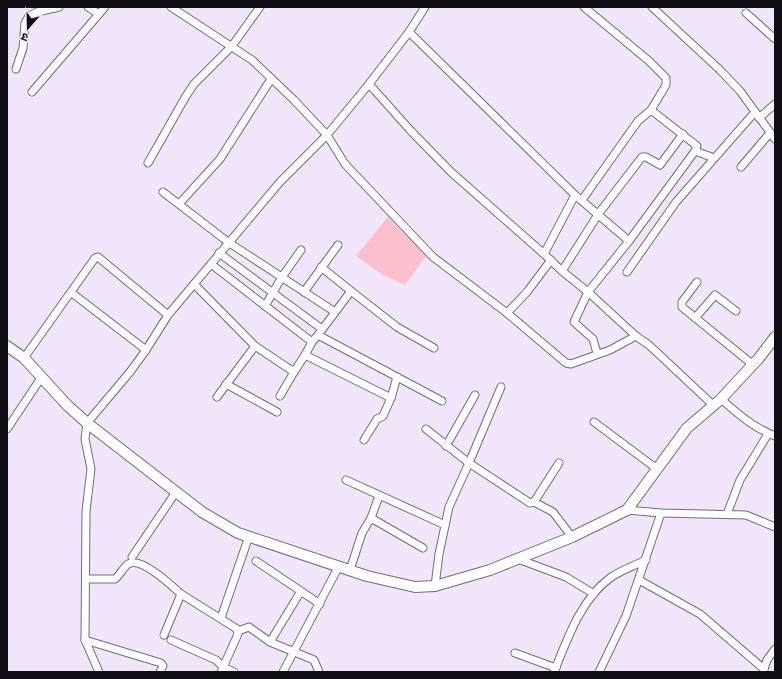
<svg xmlns="http://www.w3.org/2000/svg" width="782" height="679" font-family="'PT Serif','Noto Sans Devanagari',serif">
<style>
.green{fill:#fcc0cd}
.lines{fill:none;stroke-linecap:round;stroke-linejoin:round}
.street-casing{stroke:#746b7d;stroke-width:9}
.secondary-casing{stroke:#746b7d;stroke-width:12}
.street{stroke:#fff;stroke-width:7}
.secondary{stroke:#fff;stroke-width:10}
</style>
<rect width="100%" height="100%" fill="#f1e6fb"/>
<!-- green -->
<polygon class="green" points="388,217 426,256 405,285 383,275 356,256"/>
<g class="lines">
<defs>
<g id="street">
<polyline points="88,7 99,14"/>
<polyline points="171,7 252,60 294,100 327,135 345,164 433,257 507,313 566,363 571,364 610,350 636,336 649,345 713,405"/>
<polyline points="584,7 649,61 666,78 666,85 651,110 697,146 695,151 629,241"/>
<polyline points="652,7 720,70 740,91 775,139"/>
<polyline points="746,13 775,39"/>
<polyline points="409,32 575,195 629,241 588,292 636,336"/>
<polyline points="16,69 23,48 25,23 29,16 37,12 59,7"/>
<polyline points="369,84 410,130 451,172 544,254 575,195"/>
<polyline points="32,92 105,7"/>
<polyline points="759,118 775,104"/>
<polyline points="695,151 714,158"/>
<polyline points="148,163 186,96 194,84 232,46 260,7"/>
<polyline points="741,167 770,133"/>
<polyline points="163,192 228,242 335,312"/>
<polyline points="582,200 638,121 651,110"/>
<polyline points="179,204 220,159 271,79"/>
<polyline points="219,253 322,329"/>
<polyline points="544,254 562,271 599,213 642,157 646,157 660,165 683,134"/>
<polyline points="321,267 351,291"/>
<polyline points="562,271 588,292 574,322 593,339 597,353"/>
<polyline points="627,272 676,202 755,112"/>
<polyline points="697,282 682,302 682,307 752,364"/>
<polyline points="194,284 255,346 294,372 305,355 391,398 397,377 318,335 312,342 211,264"/>
<polyline points="304,292 338,245"/>
<polyline points="72,293 146,350 168,315"/>
<polyline points="265,306 282,277 301,250"/>
<polyline points="507,313 527,292 551,260"/>
<polyline points="695,318 715,295 736,311"/>
<polyline points="318,335 351,291 397,327 434,348"/>
<polyline points="305,355 312,342"/>
<polyline points="24,358 95,258 98,257 168,315 280,182 327,135 369,84 409,32 425,7"/>
<polyline points="397,377 442,401"/>
<polyline points="226,384 277,412"/>
<polyline points="280,396 294,372"/>
<polyline points="217,397 255,346"/>
<path d="M721 399C738 414 754 428 775 436"/>
<polyline points="594,422 657,469"/>
<polyline points="7,429 41,378"/>
<polyline points="426,429 469,463 501,387"/>
<polyline points="364,440 377,419 383,416 391,398"/>
<polyline points="446,446 475,395"/>
<polyline points="346,480 445,525"/>
<polyline points="534,502 553,512 572,537"/>
<polyline points="627,510 661,513 746,515 775,527"/>
<polyline points="727,514 740,480 768,434"/>
<polyline points="371,518 423,548"/>
<polyline points="132,557 176,492"/>
<polyline points="518,559 566,577 594,594"/>
<polyline points="256,561 320,604"/>
<polyline points="350,570 362,533 371,518 379,496"/>
<path d="M87 579H115C120 575 123 568 128 564 141 556 172 586 181 594L164 635"/>
<polyline points="639,580 700,614 764,669"/>
<polyline points="435,586 439,554 449,507 469,463 530,503 534,502 559,463"/>
<polyline points="181,594 237,629 238,634 221,672"/>
<polyline points="221,618 249,536"/>
<polyline points="238,631 249,627 270,642 314,660 319,672"/>
<polyline points="85,640 161,663 163,666 160,672"/>
<polyline points="171,640 216,660 223,667 234,672"/>
<polyline points="270,642 301,591"/>
<polyline points="515,653 556,668"/>
<polyline points="99,672 85,640 86,511 91,469 85,439 87,423 130,372 146,350"/>
<polyline points="283,672 339,566"/>
<path d="M554 672C567 640 581 599 610 578 621 570 634 566 646 560"/>
<polyline points="599,672 626,616 661,513"/>
<polyline points="763,672 767,660 775,649"/>
</g>
<polyline id="secondary" points="7,346 24,358 67,405 87,423 202,512 238,533 367,576 415,587 435,586 490,570 572,537 627,510 687,428 721,399 759,358 775,337"/>
</defs>
<!-- street casing -->
<use href="#street" class="street-casing"/>
<!-- secondary casing -->
<use href="#secondary" class="secondary-casing"/>
<!-- street -->
<use href="#street" class="street"/>
<!-- secondary -->
<use href="#secondary" class="secondary"/>
</g>
<!-- border -->
<rect width="782" height="679" fill="none" stroke="#110d14" stroke-width="16"/>
<!-- north arrow -->
<g transform="translate(28 28) rotate(200)" stroke="#f1e6fb" stroke-width="3" paint-order="stroke">
<path d="M0-3L7 15L0 10L-7 15Z" fill="#110d14"/>
<text y="-6" font-size="11" font-weight="bold" text-anchor="middle" fill="#110d14">उ</text>
</g>
</svg>
